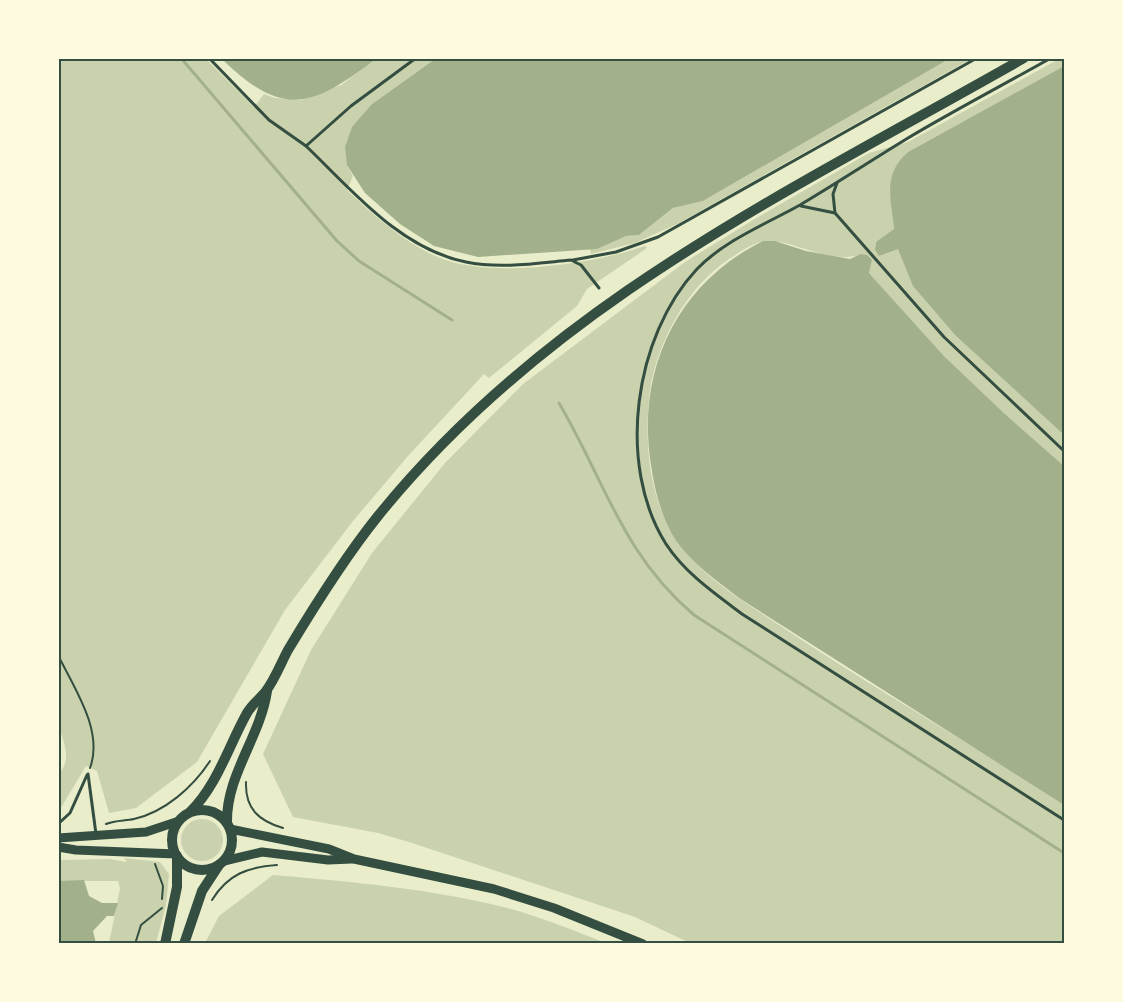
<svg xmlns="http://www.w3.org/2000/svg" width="1123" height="1002" font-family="Lato,sans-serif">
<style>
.green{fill:#cad2ad}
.water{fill:#a3b18a}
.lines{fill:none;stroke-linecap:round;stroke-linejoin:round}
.stream{stroke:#a3b18a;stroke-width:3}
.path{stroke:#344e41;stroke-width:2}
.service{stroke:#344e41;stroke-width:3}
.secondary{stroke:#344e41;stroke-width:9}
.trunk{stroke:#344e41;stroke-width:10}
.neatline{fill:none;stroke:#344e41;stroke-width:2}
</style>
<rect width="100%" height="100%" fill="#e9edc9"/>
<!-- green -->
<g class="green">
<path d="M59 59H206L254 107 264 94 275 98 301 100 341 85 376 59H435L372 104 348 167 353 176 347 190C375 216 404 243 440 258 492 279 593 264 645 246L647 248 587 289 577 306 489 378 484 374 408 456 353 521 285 610 197 762 136 808 109 813 97 771 86 766 59 811V773C72 761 64 742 59 727Z"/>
<polygon points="949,59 971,59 677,224 635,243 591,254 590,249 626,236 639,235 673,208 703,201"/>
<path d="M1059 59H1064V66L908 152C883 173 891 199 894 229L892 233 876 242 875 250 879 256 898 248 956 336 1064 435V466L1005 414 944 356 869 273 872 260 860 254C834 266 792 239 766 241 755 241 739 253 729 259 687 287 657 342 650 391 644 440 648 497 676 539 701 577 745 602 782 627 875 689 972 744 1064 805V943H690L635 917 409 842 378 833 293 817 263 754 311 650 372 553 445 463 523 384 685 262 753 220 869 153 908 142Z"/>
<circle cx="202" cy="840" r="21"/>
<polygon points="124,858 160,862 169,874 166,905 156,943 109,943 120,889 118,881 59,881 59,860 109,859 127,862"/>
<path d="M273 875C354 882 436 889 515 910 546 919 577 932 606 943H205L219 916Z"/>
</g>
<!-- water -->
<g class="water">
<path d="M222 59H376C313 106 284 120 222 59Z"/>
<polygon points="435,59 435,58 949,59 703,201 673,208 639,235 626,236 597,249 478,257 434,246 400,224 365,193 347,165 345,147 352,127 372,104"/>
<path d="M1064 66V435L956 336 913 286 898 249 879 256 875 250 876 242 894 229C891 199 882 174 908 152Z"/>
<path d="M763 241H775L806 251 850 259 860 254 867 255 872 260 869 273 944 356 1005 414 1064 466V805L739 598C716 580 691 563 675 539 661 516 655 492 651 465 636 371 676 284 763 241Z"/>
<polygon points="84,880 89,896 102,903 118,903 114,916 107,916 93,931 96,943 59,943 59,881"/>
</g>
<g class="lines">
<!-- stream -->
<g class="stream">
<polyline points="181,58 337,241 359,261 452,320"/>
<path d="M559 403C605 481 622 554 694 615L1064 853"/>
</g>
<!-- path -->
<g class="path">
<path d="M58 655C74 688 104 731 90 768"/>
<path d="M246 782C245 809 259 821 283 828"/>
<path d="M106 824C115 820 125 821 134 819 165 812 193 787 210 761"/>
<polyline points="155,864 163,886 162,899"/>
<path d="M212 900C228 874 248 867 277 865"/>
<polyline points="135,944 141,925 162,908"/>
</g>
<!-- service -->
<g class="service">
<polyline points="209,58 269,120 306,146"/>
<path d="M416 58 351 106 306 146C352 190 400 249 466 262 500 269 538 263 571 260L581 265 599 288"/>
<path d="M1051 58C1003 85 955 110 908 138 872 160 837 183 800 205 766 224 725 240 697 269 634 336 616 465 666 544 685 573 714 593 742 614L1064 820"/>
<polyline points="801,206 835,213 944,337 1064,451"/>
<polyline points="835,213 833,194 837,183"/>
<polyline points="573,260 616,252 658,237 977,58"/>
<polyline points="88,774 96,834"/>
<polyline points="58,824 70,813 87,775"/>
</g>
<!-- secondary -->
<g class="secondary">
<polyline points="230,829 329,849 354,859 494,889 554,908 643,944"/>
<polyline points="58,838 146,832 179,821"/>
<polyline points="58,847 76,850 176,854"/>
<polyline points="224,861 262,852 328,860 352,859"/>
</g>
<!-- trunk -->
<g class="trunk">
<circle cx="202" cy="840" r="30"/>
<path d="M190 812C217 786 229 745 247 713 252 704 260 699 266 691 275 679 281 663 288 650 315 605 345 557 378 516 551 302 791 191 1024 58"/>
<path d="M227 823C226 775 260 738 267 691"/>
<polyline points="165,944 177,887 177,856"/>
<polyline points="184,944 202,891 219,865"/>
</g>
</g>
<!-- border -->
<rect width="1123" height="1002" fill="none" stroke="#fefae0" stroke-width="120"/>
<rect x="60" y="60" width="1003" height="882" class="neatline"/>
</svg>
